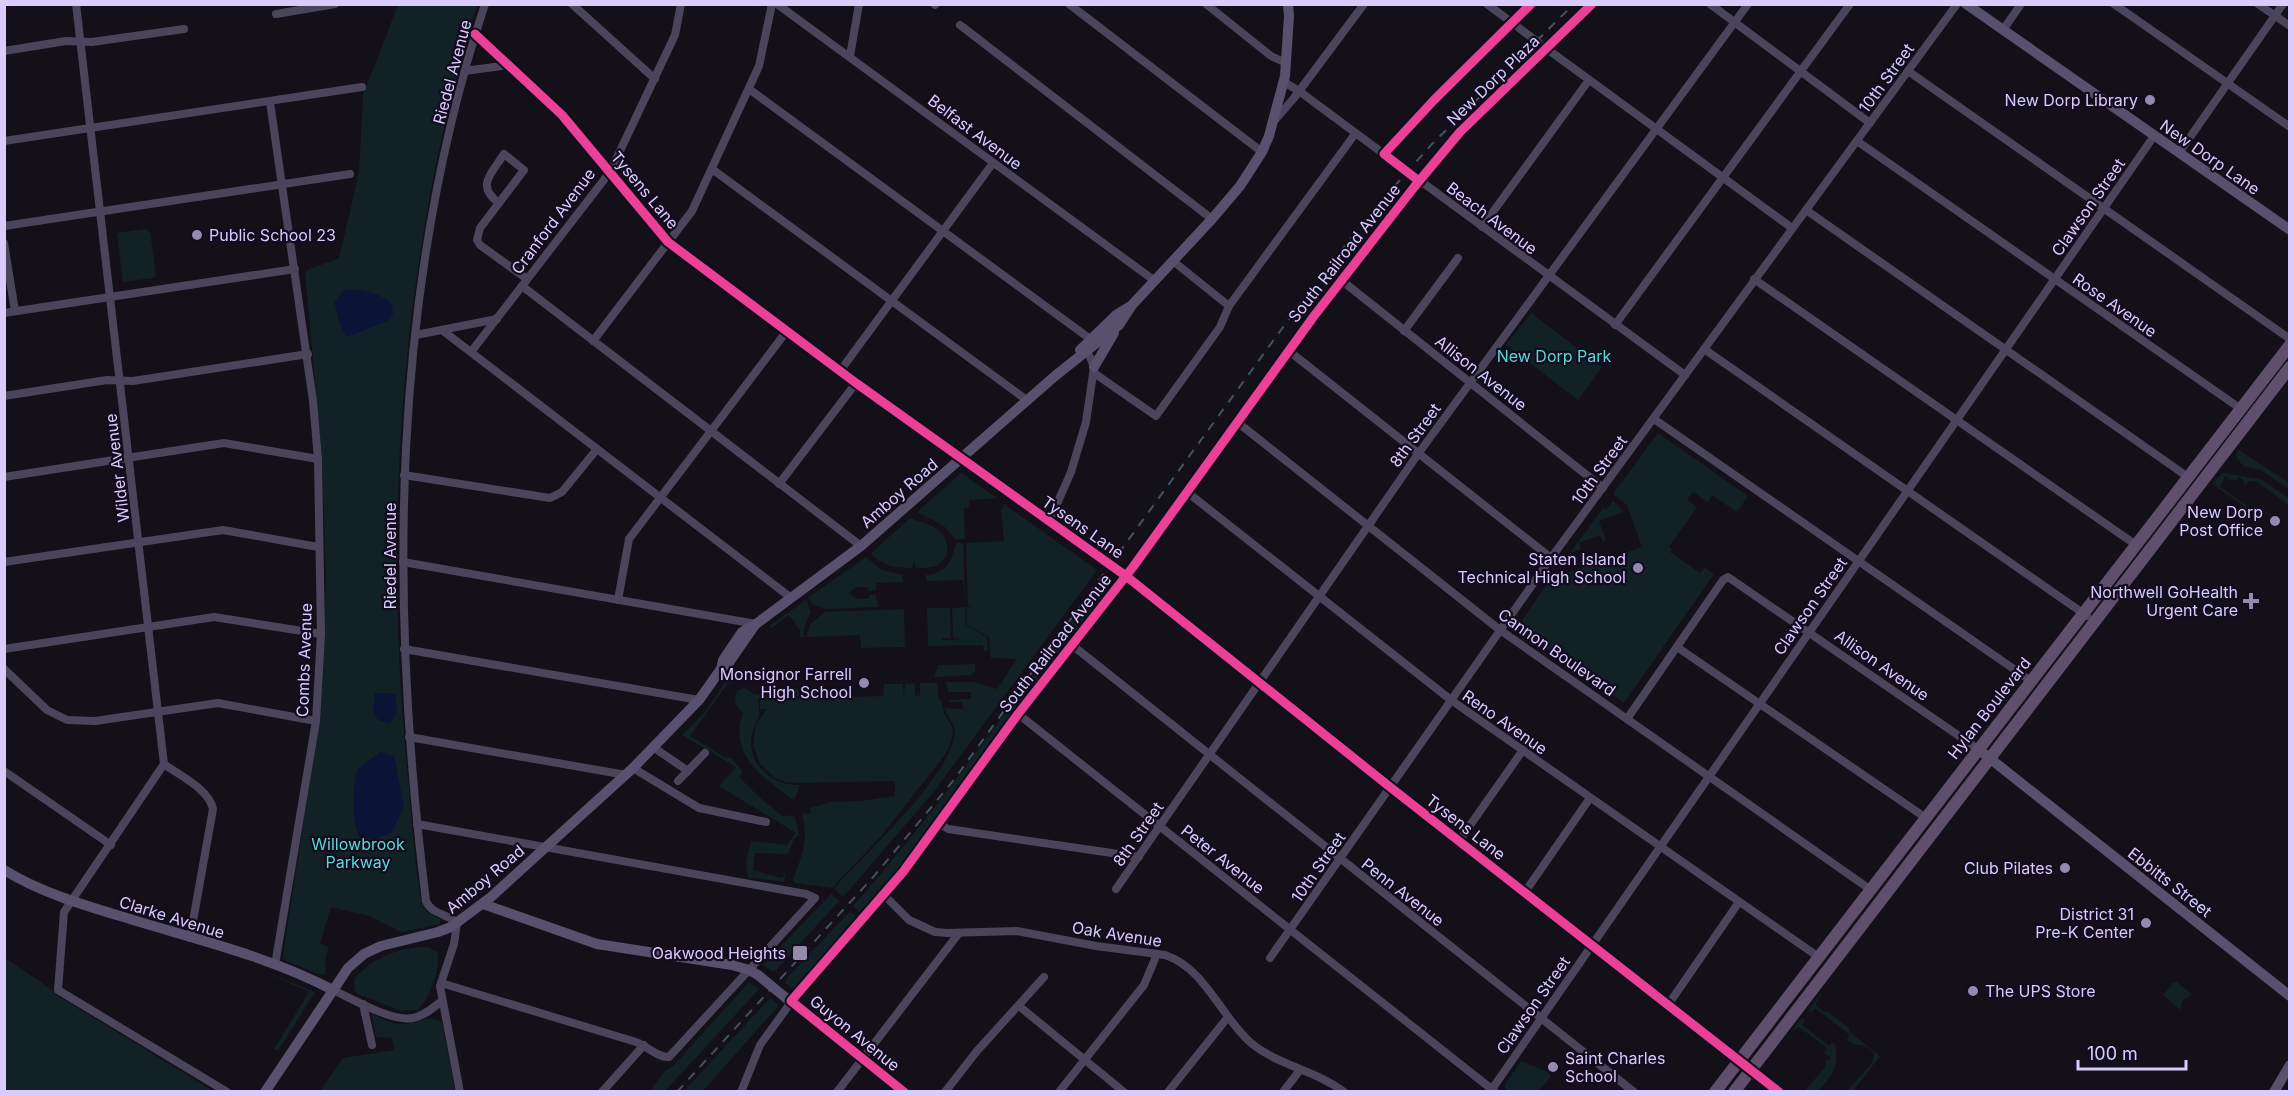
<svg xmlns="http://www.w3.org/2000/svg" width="2294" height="1096" font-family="Inter,sans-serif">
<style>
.green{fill:#112125}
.water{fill:#0b1336}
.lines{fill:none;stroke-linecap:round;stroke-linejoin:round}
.street{stroke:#4a455b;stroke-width:8}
.secondary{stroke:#58516e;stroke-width:10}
.primary{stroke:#5f4f6c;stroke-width:12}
.rail{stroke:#445164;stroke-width:2;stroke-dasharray:9 8;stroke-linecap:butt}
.street-bridge{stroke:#4a455b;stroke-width:8}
.secondary-bridge{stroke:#58516e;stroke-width:10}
.cycleway-casing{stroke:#130c1e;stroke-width:13}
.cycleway{stroke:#ea4096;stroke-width:9}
.poi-dot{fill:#958aae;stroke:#130c1e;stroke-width:2}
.labels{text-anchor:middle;stroke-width:4.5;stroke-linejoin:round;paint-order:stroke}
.street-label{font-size:16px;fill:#dacbfd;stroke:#130c1e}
.poi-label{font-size:16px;fill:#dacbfd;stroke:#130c1e;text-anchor:end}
.park-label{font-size:16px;fill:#5adad1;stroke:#130c1e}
</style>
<rect width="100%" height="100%" fill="#14101a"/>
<!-- green -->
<g class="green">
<path d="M398 5H477C401 249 382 523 408 777 412 820 414 863 422 904L426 911 440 919V924L401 932 369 916 331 907 320 943 329 947 325 959 326 973 321 975 286 961 283 955 318 724 326 582 322 458 305 271 339 258 359 173 363 95Z"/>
<polygon points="145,229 150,232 156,275 153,278 123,282 117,233"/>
<polygon points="1531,313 1602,367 1578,400 1506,345"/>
<polygon points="1658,433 1748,496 1737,512 1712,495 1708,502 1693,492 1687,500 1697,507 1669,547 1672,550 1670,552 1700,573 1705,568 1714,574 1624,703 1517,628 1554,574 1558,576 1642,547 1627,505 1613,494"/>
<polygon points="2239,450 2289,483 2289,489 2262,471 2243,466 2235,455"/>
<polygon points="961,473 997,498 969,500 969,507 964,508 965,539 955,539 944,526 917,512"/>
<polygon points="2223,473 2260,479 2289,498 2289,505 2256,481 2249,481 2243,487 2245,482 2239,477 2235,481 2225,476 2220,487 2252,509 2256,505 2253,512 2212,484"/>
<polygon points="1613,501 1624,512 1599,521 1606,540 1603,541 1600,535 1579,543 1581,549 1569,554 1603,508 1606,510"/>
<path d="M1004 504 1097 570 933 793 843 897 834 888C863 857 953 773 955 733 955 723 947 717 944 708L963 709 962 702H950L949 700 971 699V692H948L946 682H975L997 689 1017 659 991 658 989 637 966 625 967 607H972L968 605 966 543 1004 541 1001 510 1003 509Z"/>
<path d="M910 518C920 522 934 525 941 533 951 542 949 560 936 566 930 568 922 568 916 568L914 560 912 568C895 568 883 567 871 553Z"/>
<path d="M956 543H963L965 605 963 580 926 581V575C949 573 951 561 956 543Z"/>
<polygon points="866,557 882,570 903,575 903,582 876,583 876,590 868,591 869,587 857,587 848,593 857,599 869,598 869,595 876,595 878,607 827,609 813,605 808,598"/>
<path d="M1104 577 1107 593C1063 651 1017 708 973 768 939 815 905 875 859 912L853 906C945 802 1022 688 1104 577Z"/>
<polygon points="806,600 811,612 804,628 804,637 800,637 800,630 789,615 772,628 769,626"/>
<polygon points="966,607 965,625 987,637 988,651 984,651 983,645 928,646 927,608 950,608 951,638 942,638 942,640 962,639 953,638 952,608"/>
<polygon points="904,609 905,647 861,648 860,635 806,637 810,624 825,612"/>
<polygon points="975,664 975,672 971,675 934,677 938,665"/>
<polygon points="727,680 733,682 728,683 690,736 724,757 731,758 742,771 740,778 759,797 784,817 789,815 795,817 799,835 794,839 788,854 755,853 753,870 782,878 786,873 784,882 748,877 746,862 751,841 787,845 796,833 719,786 736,767 682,735 704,713"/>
<path d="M915 683V696L920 695V683H937L939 700H941C945 730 964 720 944 756L882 835 832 888 795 883 793 879C802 857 809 838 802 814L811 813 810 808 831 802 860 801 895 796V781L799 783 785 782 775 778 760 764 753 745 756 725 767 709H760V699L883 696 884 684H903L904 696 905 684Z"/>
<path d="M744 688 749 690 753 694 794 693 795 688 799 690V696L758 698C758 703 760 712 759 716 756 724 752 730 751 739 750 767 774 786 800 785L794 800C763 778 728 755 743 712 736 707 733 699 737 691Z"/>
<polygon points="831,894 839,901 777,969 773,972 763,965"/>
<polygon points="850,911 856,916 850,925 794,990 785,983 788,977"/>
<path d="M428 947 437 952C442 965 429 1002 417 1010L401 1011 358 994 354 990 355 978C372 958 401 946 428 947Z"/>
<polygon points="5,958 51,989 55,994 213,1091 5,1091"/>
<polygon points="265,972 315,992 278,1051 274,1049 309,992"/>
<polygon points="749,982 759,989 665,1091 650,1091 665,1071 673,1066"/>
<polygon points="2177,982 2192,994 2183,1000 2180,1010 2163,995 2173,983"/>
<path d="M1825 989 1815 1005 1824 1012 1827 1011 1849 1028V1032L1880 1056 1853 1091H1847L1873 1062 1874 1053C1863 1041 1856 1048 1847 1040L1850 1035 1815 1008 1811 1012 1808 1011Z"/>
<polygon points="770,998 779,1005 703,1091 684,1091"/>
<path d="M372 1014C382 1019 394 1025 405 1024 419 1024 430 1013 442 1023L455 1091 319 1092 343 1058 394 1050 392 1038 376 1037Z"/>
<path d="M1802 1018 1805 1020 1802 1025 1829 1046 1832 1042 1835 1044C1840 1067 1832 1074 1819 1091H1805L1825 1067 1827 1059 1830 1060 1831 1057 1824 1054 1827 1048 1799 1027 1793 1030Z"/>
<polygon points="1521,1061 1546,1071 1551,1076 1539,1091 1509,1091 1505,1088 1505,1084"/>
</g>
<!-- water -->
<g class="water">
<path d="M346 289C364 290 378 292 392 304L393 314 387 321 347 337C336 322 340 318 334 302Z"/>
<polygon points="375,693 395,693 397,712 390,723 378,720 373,711"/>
<path d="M380 752 394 756 404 806 392 832 375 839 359 836C350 817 353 790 357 770Z"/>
</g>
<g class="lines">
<!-- street -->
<g class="street">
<polyline points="76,4 164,764 64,912 58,990 227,1092"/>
<polyline points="572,4 655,79"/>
<polyline points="777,4 1155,281"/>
<polyline points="934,4 935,5"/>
<polyline points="1069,4 1262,152"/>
<polyline points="1206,4 1271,56 1286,63"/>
<polyline points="1487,4 1515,25"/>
<polyline points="1710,4 1870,123"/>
<polyline points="2114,4 2290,127"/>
<polyline points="2258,4 2290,26"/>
<polyline points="276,14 335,4"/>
<polyline points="960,25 1212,219"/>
<polyline points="2003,30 2021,4"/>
<polyline points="475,34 562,115 668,242 856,383 1126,576 1390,787 1739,1061"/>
<polyline points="1543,46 1792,228"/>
<polyline points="4,51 66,41 92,42 184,29"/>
<polyline points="850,56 859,4"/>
<polyline points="465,71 509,65"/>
<polyline points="1908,71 2290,339"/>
<polyline points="1284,82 1299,91 1388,157"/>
<polyline points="749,89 1093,341"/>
<polyline points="270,102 313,401 318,459 321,634 316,721 275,965"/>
<polyline points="1275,120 1294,98 1364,4"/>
<polyline points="4,141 362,87"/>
<polyline points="1857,141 2241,409"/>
<polyline points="2179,153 2283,4"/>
<path d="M504 154 524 170 499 203C475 186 492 173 504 154Z"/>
<polyline points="1384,154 1434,100 1531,4"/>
<polyline points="712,169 1028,401"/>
<polyline points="1411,174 1685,375"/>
<polyline points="499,203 480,228 477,240 480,245 527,279"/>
<polyline points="1806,210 2188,477"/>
<polyline points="4,226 350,174"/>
<polyline points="1482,227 1589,80"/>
<polyline points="4,243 15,311"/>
<polyline points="1173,261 1229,306"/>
<polyline points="1754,279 2136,545"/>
<polyline points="1341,280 1603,488"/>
<polyline points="522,286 861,546"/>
<polyline points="4,313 295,269"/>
<polyline points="1615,325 1850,4"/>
<polyline points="442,330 790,597"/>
<polyline points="1404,331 1458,258"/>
<polyline points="416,335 497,319"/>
<polyline points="593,341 692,211 759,66 772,4"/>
<polyline points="1704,349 2087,616"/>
<polyline points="1289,351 1551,558"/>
<polyline points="471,352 610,172 675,35 681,4"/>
<polyline points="840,371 993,163"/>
<polyline points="1094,373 1156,416 1220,327 1229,306 1355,134"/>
<polyline points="4,396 107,380 133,381 308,354"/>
<polyline points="1654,419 2031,681"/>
<polyline points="1237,422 1500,630 1871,890"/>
<polyline points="404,475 550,498 562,492 597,449"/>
<polyline points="4,477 224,443 318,459"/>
<polyline points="779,484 856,383"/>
<polyline points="1187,492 1451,700 1820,958"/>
<polyline points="1049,522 1071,472 1086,422 1094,367 1090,357 1083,348"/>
<polyline points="4,562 223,530 318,547"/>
<polyline points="403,562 756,624"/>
<polyline points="618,600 629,539 786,332"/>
<polyline points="1072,645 1634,1092"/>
<polyline points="1677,647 1926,818"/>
<polyline points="4,649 214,617 321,634"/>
<polyline points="404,649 699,700"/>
<polyline points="4,669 47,710 67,720 95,721 218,703 316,721"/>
<polyline points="1018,714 1494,1091"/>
<polyline points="1627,719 1723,580 1728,577 1978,749"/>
<polyline points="409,737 626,775"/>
<polyline points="653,747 688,771"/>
<path d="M164 764C180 776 209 789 213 809L190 938"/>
<polyline points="633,768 699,808 766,822"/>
<polyline points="4,771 111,845"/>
<polyline points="678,781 705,753"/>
<polyline points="939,823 948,829 1139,857"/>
<path d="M417 824 806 894 815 898 669 1057C658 1058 647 1046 636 1042L441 983"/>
<polyline points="1459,841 1523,750"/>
<polyline points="1116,889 1418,454 1748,4"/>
<polyline points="1525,892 1590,798"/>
<path d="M884 895 909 920 935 932 947 933 1017 931 1096 946 1165 955C1205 968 1221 1017 1251 1043 1279 1066 1315 1070 1344 1092"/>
<polyline points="1270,958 1551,558 1957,4"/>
<path d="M333 990C352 999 392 1022 413 1018 424 1016 434 1007 442 1001"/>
<polyline points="363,1004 372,1045"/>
<polyline points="1668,1005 1739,902"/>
<polyline points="1019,1006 1124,1092"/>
<path d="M460 1092 440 986 454 944 457 923C448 914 431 914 426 901 389 603 390 292 485 4"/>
<polyline points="602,1092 644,1045"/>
<polyline points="741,1092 760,1045 797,994 903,872 1018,714 1133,567 1314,316 1415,186 1460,132 1592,4"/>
<polyline points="837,1092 959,933"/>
<polyline points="945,1092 977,1051 1044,977"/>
<polyline points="1059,1092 1144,985 1157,954"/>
<polyline points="1168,1092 1228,1017"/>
<polyline points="1283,1092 1300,1070"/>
<polyline points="1490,1092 2154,136"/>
</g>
<!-- secondary -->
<g class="secondary">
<polyline points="1966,4 2290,230"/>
<polyline points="1080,350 1116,315 1129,307"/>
<polyline points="1094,367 1114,333"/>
<polyline points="721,669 723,660 742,632 756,624 861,546 1055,376 1119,325 1132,305 1212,219 1240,186 1262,152 1269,136 1285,76 1289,16 1288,4"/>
<polyline points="1978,749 2290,996"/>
<path d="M4 870C40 892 80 904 120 916 191 938 266 955 333 990"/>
<polyline points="483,904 597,944 732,965 749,970 758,975"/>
<polyline points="786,998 904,1092"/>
<polyline points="1739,1061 1779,1092"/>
<polyline points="265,1092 348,968 364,954 381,946 438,932 451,927 491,897 633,768 699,700 721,669 728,664 755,625"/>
<polyline points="2274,1092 2290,1065"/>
</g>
<!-- primary -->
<g class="primary">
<polyline points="1715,1092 2290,345"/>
<polyline points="1734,1092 2290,367"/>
</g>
<!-- rail -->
<polyline class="rail" points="677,1092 875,875 953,781 1305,297 1369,215 1432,144 1574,4"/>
<!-- street-bridge -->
<g class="street-bridge">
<polyline points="1519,28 1539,43"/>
<polyline points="1391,159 1411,174"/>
</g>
<!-- secondary-bridge -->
<polyline class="secondary-bridge" points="758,975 786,998"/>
<defs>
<g id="cycleway">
<polyline points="475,34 562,115 668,242 856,383 1126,576 1390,787 1779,1092"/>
<polyline points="1419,181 1384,154 1434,100 1531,4"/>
<polyline points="904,1092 791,1001 903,872 1018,714 1133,567 1314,316 1415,186 1460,132 1592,4"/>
</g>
</defs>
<!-- cycleway casing -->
<use href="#cycleway" class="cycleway-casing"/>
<!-- cycleway -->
<use href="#cycleway" class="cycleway"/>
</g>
<!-- markers -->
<g class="poi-dot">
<circle cx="2150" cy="100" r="6"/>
<circle cx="197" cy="235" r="6"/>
<circle cx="2275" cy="521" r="6"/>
<circle cx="1638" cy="568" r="6"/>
<path d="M2248 592h6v6h6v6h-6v6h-6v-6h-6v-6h6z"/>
<circle cx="864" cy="683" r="6"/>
<circle cx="2065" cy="868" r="6"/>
<circle cx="2146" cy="923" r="6"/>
<rect x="792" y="945" width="16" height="16" rx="3"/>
<circle cx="1973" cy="991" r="6"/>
<circle cx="1553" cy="1067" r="6"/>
</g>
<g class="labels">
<!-- street labels -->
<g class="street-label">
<text transform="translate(452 72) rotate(-75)" y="6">Riedel Avenue</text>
<text transform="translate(1886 78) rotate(-54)" y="6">10th Street</text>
<text transform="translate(1493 80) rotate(-44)" y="6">New Dorp Plaza</text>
<text transform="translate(975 132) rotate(37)" y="6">Belfast Avenue</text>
<text transform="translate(2210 157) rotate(35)" y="6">New Dorp Lane</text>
<text transform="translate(645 190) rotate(50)" y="6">Tysens Lane</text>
<text transform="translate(2088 207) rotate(-55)" y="6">Clawson Street</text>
<text transform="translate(1492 218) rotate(37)" y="6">Beach Avenue</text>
<text transform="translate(553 221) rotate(-53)" y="6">Cranford Avenue</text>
<text transform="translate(1344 253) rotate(-52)" y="6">South Railroad Avenue</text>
<text transform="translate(2115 305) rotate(35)" y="6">Rose Avenue</text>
<text transform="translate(1481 373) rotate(38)" y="6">Allison Avenue</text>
<text transform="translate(1415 435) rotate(-54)" y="6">8th Street</text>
<text transform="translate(117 468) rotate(-97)" y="6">Wilder Avenue</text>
<text transform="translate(1599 470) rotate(-54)" y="6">10th Street</text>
<text transform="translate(899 493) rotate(-41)" y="6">Amboy Road</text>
<text transform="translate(1083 527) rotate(35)" y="6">Tysens Lane</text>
<text transform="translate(390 556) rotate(-90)" y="6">Riedel Avenue</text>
<text transform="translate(1810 606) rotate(-55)" y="6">Clawson Street</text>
<text transform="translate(1055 643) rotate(-52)" y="6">South Railroad Avenue</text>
<text transform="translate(1557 652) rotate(35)" y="6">Cannon Boulevard</text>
<text transform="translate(304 660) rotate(-88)" y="6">Combs Avenue</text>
<text transform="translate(1882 665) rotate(35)" y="6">Allison Avenue</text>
<text transform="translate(1989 708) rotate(-52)" y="6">Hylan Boulevard</text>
<text transform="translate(1505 722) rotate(35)" y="6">Reno Avenue</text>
<text transform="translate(1466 827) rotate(38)" y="6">Tysens Lane</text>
<text transform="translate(1138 834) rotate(-55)" y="6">8th Street</text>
<text transform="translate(1223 859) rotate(38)" y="6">Peter Avenue</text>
<text transform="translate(1318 867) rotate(-55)" y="6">10th Street</text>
<text transform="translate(485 879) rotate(-40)" y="6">Amboy Road</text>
<text transform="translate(2170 882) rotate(38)" y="6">Ebbitts Street</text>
<text transform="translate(1403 892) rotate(38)" y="6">Penn Avenue</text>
<text transform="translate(172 917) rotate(17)" y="6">Clarke Avenue</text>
<text transform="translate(1117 934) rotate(9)" y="6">Oak Avenue</text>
<text transform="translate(1533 1005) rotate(-55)" y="6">Clawson Street</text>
<text transform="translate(855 1033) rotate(39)" y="6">Guyon Avenue</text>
</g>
<!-- poi labels -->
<g class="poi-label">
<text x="2138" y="106">New Dorp Library</text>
<text x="209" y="241" text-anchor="start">Public School 23</text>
<text x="2263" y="518">New Dorp<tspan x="2263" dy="18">Post Office</tspan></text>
<text x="1626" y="565">Staten Island<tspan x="1626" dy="18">Technical High School</tspan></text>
<text x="2238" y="598">Northwell GoHealth<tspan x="2238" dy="18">Urgent Care</tspan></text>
<text x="852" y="680">Monsignor Farrell<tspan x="852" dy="18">High School</tspan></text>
<text x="2053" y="874">Club Pilates</text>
<text x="2134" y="920">District 31<tspan x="2134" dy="18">Pre-K Center</tspan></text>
<text x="786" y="959">Oakwood Heights</text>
<text x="1985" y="997" text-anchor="start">The UPS Store</text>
<text x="1565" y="1064" text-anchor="start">Saint Charles<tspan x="1565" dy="18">School</tspan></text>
</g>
<!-- park labels -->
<g class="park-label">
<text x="1554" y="362">New Dorp Park</text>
<text x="358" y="850">Willowbrook<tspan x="358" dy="18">Parkway</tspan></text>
</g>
</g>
<!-- border -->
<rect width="2294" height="1096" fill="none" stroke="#dacbfd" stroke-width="12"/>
<!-- scale -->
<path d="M2078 1060v9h108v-9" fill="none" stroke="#dacbfd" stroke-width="3"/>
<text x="2087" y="1060" font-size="18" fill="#dacbfd" stroke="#130c1e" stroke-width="4.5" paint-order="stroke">100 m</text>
</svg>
